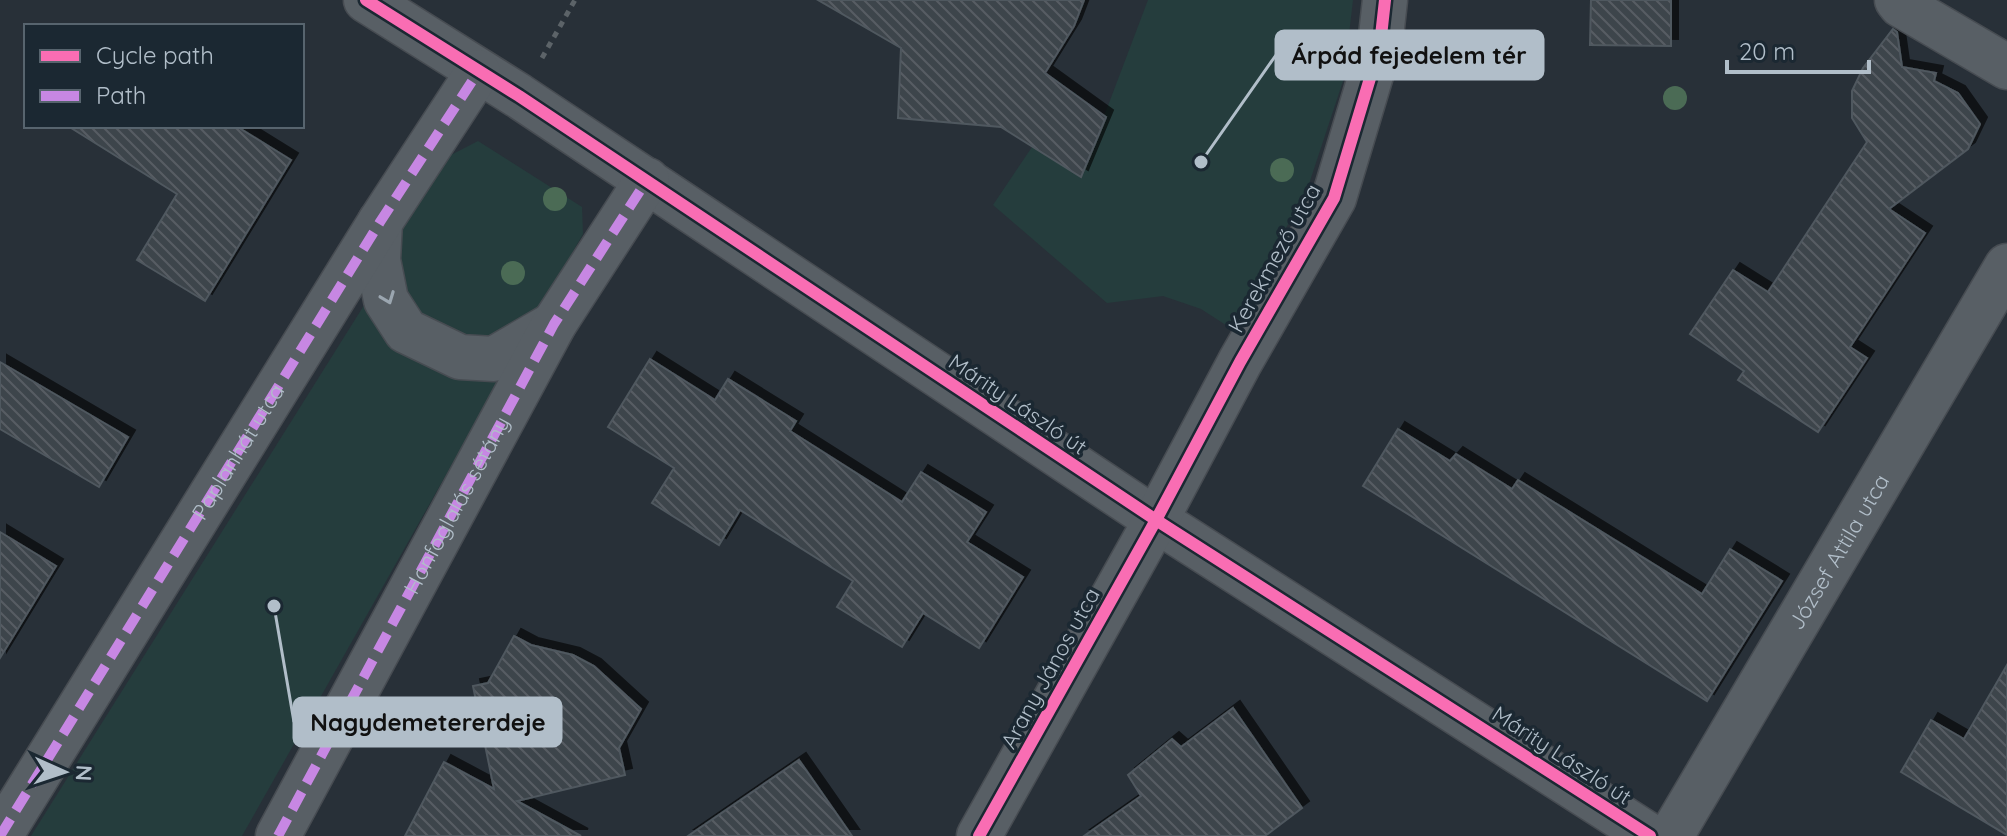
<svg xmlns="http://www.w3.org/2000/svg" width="2007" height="836" font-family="Quicksand,sans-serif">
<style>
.green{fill:#253d3d}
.building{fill:url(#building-back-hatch);stroke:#50585f;stroke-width:2;filter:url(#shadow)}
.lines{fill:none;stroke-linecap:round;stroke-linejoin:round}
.minor-casing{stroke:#474c52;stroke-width:47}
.path{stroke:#5c6368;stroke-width:5;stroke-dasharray:6 6;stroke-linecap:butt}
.minor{stroke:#585f65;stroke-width:44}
.quiet{stroke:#c787e3;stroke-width:10;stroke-dasharray:20 10;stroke-linecap:butt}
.cycleway-casing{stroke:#1b2832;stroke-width:17}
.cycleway{stroke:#f96db3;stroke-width:12}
.tree{fill:#4b6b55}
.oneway{stroke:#9ba6b0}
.labels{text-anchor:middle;stroke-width:7;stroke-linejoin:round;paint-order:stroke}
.street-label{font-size:22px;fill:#b1bec9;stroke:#1b2832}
.leader{fill:none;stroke:#b1bec9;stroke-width:3}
.callout-dot{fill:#b1bec9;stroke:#1b2832;stroke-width:3}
.callout{fill:#b1bec9;stroke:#b1bec9;stroke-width:3}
.callout-label{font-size:24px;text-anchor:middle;font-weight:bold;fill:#111}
</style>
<defs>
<pattern id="building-back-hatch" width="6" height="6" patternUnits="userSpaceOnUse" patternTransform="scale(2)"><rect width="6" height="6" fill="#3d444b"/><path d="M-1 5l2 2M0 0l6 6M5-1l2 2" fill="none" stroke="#575d64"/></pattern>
<filter id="shadow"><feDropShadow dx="7" dy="-7" stdDeviation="0" flood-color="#0009"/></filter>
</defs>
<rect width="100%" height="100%" fill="#283038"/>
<!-- green -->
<g class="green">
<polygon points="1148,0 1353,0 1344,78 1308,187 1232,329 1201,309 1163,296 1107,303 993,205 1032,147 1081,177"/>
<polygon points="478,141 582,207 583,234 536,316 494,336 471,336 448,331 427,319 411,303 400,282 395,236 449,156"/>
<polygon points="373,291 503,374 242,836 31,836"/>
</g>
<!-- building -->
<g class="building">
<polygon points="818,0 1084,0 1074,26 1045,73 1106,117 1081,177 1001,127 898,118 901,48"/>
<polygon points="1591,0 1671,0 1671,46 1590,45"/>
<polygon points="1893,29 1897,32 1902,67 1936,73 1934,81 1958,93 1980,124 1968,149 1889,209 1925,233 1850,347 1867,358 1818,432 1738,380 1744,371 1690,334 1733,270 1768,292 1867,142 1852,118 1852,91 1863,68"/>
<polygon points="68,126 236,126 291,160 205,301 137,260 177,194"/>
<polygon points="650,359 715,400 728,379 796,421 790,431 902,502 921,472 986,512 967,542 1023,577 979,648 923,613 902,647 837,607 853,581 740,510 719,545 652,503 674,468 608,427"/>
<polygon points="0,362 128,437 99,487 0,429"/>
<polygon points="1398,429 1450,461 1456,454 1512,489 1518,480 1702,594 1730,549 1782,581 1707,701 1363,486"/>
<polygon points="0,532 56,566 0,658"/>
<polygon points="514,636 531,645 573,655 594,666 641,709 619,748 625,775 517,801 581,836 405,836 444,762 494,789 473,686 488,683"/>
<polygon points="2007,665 2007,835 1901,772 1931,720 1964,739"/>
<polygon points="1233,708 1302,808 1265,836 1084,836 1141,796 1128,775 1172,739 1181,747"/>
<polygon points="799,760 852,836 688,836"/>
</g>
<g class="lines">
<defs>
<g id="minor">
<polyline points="366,0 519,96 1156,520 1650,836"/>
<polyline points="1897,0 1901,5 2007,67"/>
<polyline points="380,222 378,260 386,300 406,331 460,357 494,359 554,324"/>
<path id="s1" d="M0 836 380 222 478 72"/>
<path id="s2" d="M278 836 554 324 647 180"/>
<polyline points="979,836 1156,520 1240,362 1334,198 1380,45 1385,0"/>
<path id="s3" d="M1671 836 2007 266"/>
</g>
</defs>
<!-- minor casing -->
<use href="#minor" class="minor-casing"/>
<!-- path -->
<polyline class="path" points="542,58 575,0"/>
<!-- minor -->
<use href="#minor" class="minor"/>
<!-- quiet -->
<g class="quiet">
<polyline points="0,836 380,222 478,72"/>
<polyline points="278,836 554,324 647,180"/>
</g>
<defs>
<g id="cycleway">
<polyline points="366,0 519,96 1156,520 1650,836"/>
<polyline points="979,836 1156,520 1240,362 1334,198 1380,45 1385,0"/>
</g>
</defs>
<!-- cycleway casing -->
<use href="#cycleway" class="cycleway-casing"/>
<!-- cycleway -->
<use href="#cycleway" class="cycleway"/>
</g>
<!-- trees -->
<g class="tree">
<circle cx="1675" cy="98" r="12"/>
<circle cx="1282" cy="170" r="12"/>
<circle cx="555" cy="199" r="12"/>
<circle cx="513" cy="273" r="12"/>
</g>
<!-- one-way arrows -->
<defs><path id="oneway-chevron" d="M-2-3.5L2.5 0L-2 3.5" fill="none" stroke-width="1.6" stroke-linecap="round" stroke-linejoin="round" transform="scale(2)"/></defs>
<use class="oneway" href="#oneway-chevron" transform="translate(388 298) rotate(69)"/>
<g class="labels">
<!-- street labels -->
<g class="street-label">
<text transform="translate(1274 258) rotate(-61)" y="8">Kerekmező utca</text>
<text transform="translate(1018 404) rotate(34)" y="8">Márity László út</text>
<text dy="8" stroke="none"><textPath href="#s1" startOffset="452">Paplanhát utca</textPath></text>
<text dy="8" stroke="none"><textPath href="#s2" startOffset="376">Honfoglalás sétány</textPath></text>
<text dy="8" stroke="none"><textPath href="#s3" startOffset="330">József Attila utca</textPath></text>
<text transform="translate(1050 668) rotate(-61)" y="8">Arany János utca</text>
<text transform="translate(1562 755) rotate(33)" y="8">Márity László út</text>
</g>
</g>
<!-- callouts -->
<path class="leader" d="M1201 162L1276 55M274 606L294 722"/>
<g class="callout-dot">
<circle cx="1201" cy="162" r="8"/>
<circle cx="274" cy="606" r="8"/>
</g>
<g class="callout">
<rect x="1276" y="31" width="267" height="48" rx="8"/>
<rect x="294" y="698" width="267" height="48" rx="8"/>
</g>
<g class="callout-label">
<text x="1409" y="64">Árpád fejedelem tér</text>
<text x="428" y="731">Nagydemetererdeje</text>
</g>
<!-- legend -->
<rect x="24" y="24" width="280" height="104" fill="#1b2832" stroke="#57646e" stroke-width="2"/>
<rect x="40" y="50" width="40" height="12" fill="#f96db3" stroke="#57646e" stroke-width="2"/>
<text x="96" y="64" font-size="24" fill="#b1bec9">Cycle path</text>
<rect x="40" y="90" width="40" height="12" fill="#c787e3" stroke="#57646e" stroke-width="2"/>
<text x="96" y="104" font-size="24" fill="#b1bec9">Path</text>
<!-- north arrow -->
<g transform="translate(64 772) rotate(93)" stroke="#1b2832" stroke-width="6" paint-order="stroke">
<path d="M0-6L14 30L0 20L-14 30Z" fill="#b1bec9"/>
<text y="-12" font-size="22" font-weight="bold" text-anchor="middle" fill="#b1bec9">N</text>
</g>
<!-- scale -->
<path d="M1727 60v12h142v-12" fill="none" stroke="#b1bec9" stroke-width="4"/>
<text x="1739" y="60" font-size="24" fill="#b1bec9" stroke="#1b2832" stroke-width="6" paint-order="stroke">20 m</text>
</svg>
